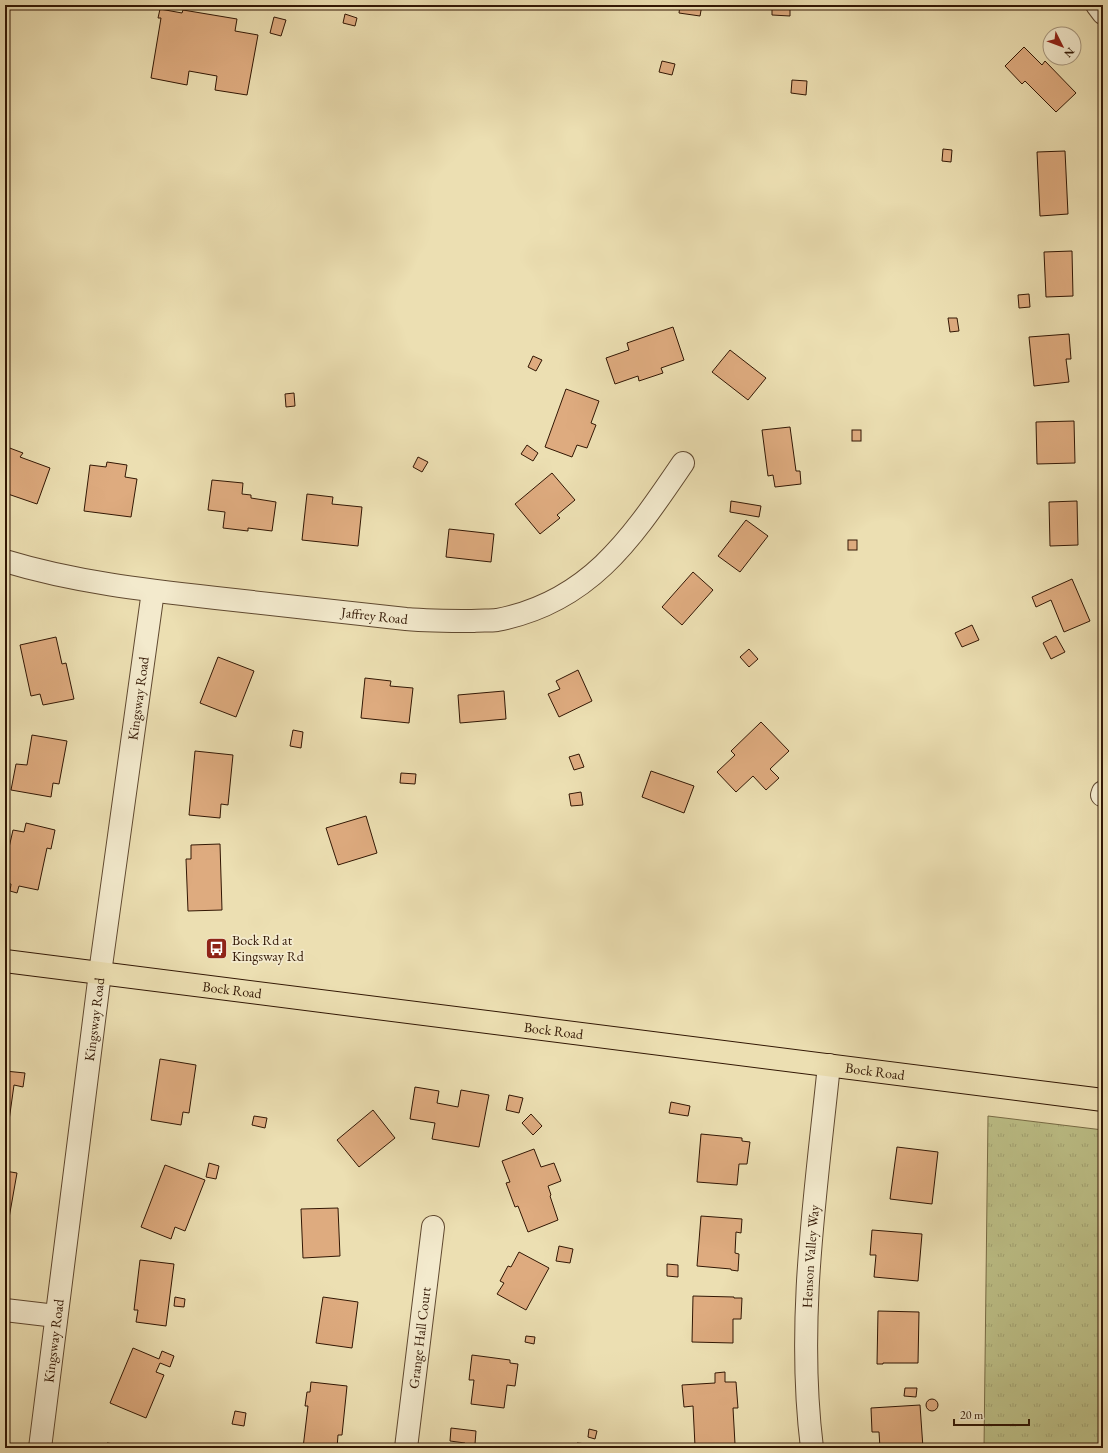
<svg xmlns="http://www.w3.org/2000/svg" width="1108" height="1453" font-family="'EB Garamond',serif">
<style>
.park{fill:url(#park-tufts);stroke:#786c46}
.building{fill:#deab7f;stroke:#321704}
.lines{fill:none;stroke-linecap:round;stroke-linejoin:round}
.minor-casing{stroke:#604930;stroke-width:24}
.major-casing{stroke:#321704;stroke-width:24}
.minor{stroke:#f3eacd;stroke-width:22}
.major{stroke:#ecdfb2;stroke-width:22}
.labels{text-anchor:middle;stroke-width:3.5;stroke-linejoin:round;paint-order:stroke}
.street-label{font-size:14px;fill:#321704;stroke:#f3eacd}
.poi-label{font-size:14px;fill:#321704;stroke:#f3eacd;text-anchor:start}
</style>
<defs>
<pattern id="park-tufts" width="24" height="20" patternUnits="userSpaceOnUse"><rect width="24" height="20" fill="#bdc088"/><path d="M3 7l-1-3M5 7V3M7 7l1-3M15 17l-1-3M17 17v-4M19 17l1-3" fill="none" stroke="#a3a474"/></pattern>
</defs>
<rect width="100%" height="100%" fill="#ecdfb2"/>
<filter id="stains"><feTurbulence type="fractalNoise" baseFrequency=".005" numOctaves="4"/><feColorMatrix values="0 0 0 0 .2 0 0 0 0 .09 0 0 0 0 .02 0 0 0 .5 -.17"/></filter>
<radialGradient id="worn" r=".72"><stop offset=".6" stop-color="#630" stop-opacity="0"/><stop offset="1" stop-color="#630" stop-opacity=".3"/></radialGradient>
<!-- park -->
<polygon class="park" points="988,1116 1103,1130 1103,1448 984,1448"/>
<!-- building -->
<g class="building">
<polygon points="5,5 10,5 5,42"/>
<polygon points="680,5 702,5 700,16 679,13"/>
<polygon points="772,5 790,5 790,16 772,15"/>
<polygon points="160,9 182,13 183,10 237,19 235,31 258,35 247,95 215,90 217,76 189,71 187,85 151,78 161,18 158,18"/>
<polygon points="345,14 357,18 355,26 343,23"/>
<polygon points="274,17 286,20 281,36 270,33"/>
<polygon points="1024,47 1042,65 1045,61 1076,93 1056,112 1025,81 1022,84 1005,66"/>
<polygon points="662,61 675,64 672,75 659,72"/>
<polygon points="792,80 807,81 806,95 791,93"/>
<polygon points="943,149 952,150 951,162 942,161"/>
<polygon points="1065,151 1068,214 1040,216 1037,152"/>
<polygon points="1072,251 1073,296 1046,297 1044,252"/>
<polygon points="1029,294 1030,307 1019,308 1018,295"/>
<polygon points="948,318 957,318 959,331 950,332"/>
<polygon points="673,327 684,360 661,368 663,373 639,381 638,376 615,384 606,358 629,350 627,343"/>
<polygon points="1069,334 1071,359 1066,359 1069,382 1034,386 1029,337"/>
<polygon points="730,350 766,378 748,400 712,372"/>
<polygon points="533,356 542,360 536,371 528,367"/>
<polygon points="566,389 599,401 591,423 596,425 587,448 577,445 572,457 545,447"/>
<polygon points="294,393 295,406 286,407 285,394"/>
<polygon points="1074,421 1075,463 1037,464 1036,422"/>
<polygon points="790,427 796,471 800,471 801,484 775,487 773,475 768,476 762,430"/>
<rect x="852" y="430" width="9" height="11"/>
<polygon points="527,445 538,453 533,461 521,454"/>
<polygon points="7,447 23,453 20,457 50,468 37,504 5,493 5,453"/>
<polygon points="418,457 428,462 422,472 413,467"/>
<polygon points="107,462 127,465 125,477 137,479 131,517 84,511 90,465 106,467"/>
<polygon points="552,473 575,500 557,515 560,518 540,534 515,504"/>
<polygon points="212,480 243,483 242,494 251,495 251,498 276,502 272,531 248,528 248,531 223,528 225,512 208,510"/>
<polygon points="307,494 333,497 332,504 362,507 358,546 302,540"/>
<polygon points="731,501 761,506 759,517 730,512"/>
<polygon points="1077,501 1078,545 1050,546 1049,502"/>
<polygon points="746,520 768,536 740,572 718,556"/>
<polygon points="449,529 494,534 491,562 446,557"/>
<rect x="848" y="540" width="9" height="10"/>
<polygon points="693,572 713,590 682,625 662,607"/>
<polygon points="1072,579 1090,621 1064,632 1051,600 1036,607 1032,597"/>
<polygon points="972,625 979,640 962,647 955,633"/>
<polygon points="1056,636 1065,652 1051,659 1043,643"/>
<polygon points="56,637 62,664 66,663 74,699 43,705 40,694 31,696 20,645"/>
<polygon points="749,649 758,659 749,667 740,657"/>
<polygon points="218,657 254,671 236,717 200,703"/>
<polygon points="578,670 592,701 559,717 548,694 560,689 556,681"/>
<polygon points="365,678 391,681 390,686 413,688 409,723 361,718"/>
<polygon points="504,691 506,719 460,723 458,695"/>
<polygon points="761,722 789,751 770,769 779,778 766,790 753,776 736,792 717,772 735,755 731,751"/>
<polygon points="293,730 303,732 301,748 290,746"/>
<polygon points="32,735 67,741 59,784 53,783 51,797 11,790 16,764 27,765"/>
<polygon points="195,751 233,755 228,805 221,804 220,818 189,815"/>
<polygon points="579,754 584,767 574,770 569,757"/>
<polygon points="651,771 694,786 684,813 642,797"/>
<polygon points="401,773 416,774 415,784 400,783"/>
<polygon points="581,792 583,805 571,806 569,794"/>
<polygon points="366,816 377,853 338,865 326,828"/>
<polygon points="26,823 55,830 51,849 47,848 38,890 19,886 17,893 10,891 11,884 5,883 5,865 13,830 24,832"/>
<polygon points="220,844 222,910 188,911 186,859 191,859 191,845"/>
<polygon points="160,1059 196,1065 189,1113 183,1112 181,1125 151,1120"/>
<polygon points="5,1071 25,1073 23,1087 14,1085 7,1135 5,1135"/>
<polygon points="415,1087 439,1091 437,1103 458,1107 461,1090 489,1095 479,1147 432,1139 435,1123 410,1119"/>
<polygon points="509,1095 523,1098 519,1113 506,1110"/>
<polygon points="671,1102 690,1106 688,1116 669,1113"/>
<polygon points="373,1110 395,1138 359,1167 337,1140"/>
<polygon points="531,1114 542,1126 533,1135 522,1123"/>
<polygon points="254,1116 267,1118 265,1128 252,1125"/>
<polygon points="701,1134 742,1138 742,1141 750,1142 747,1164 739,1164 737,1185 697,1182"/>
<polygon points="897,1147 938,1152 932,1204 890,1199"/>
<polygon points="534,1149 541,1167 554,1163 561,1181 548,1186 551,1195 550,1196 558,1220 528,1232 518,1206 515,1207 506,1183 510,1182 502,1161"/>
<polygon points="209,1163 219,1166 216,1179 206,1177"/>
<polygon points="165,1165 205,1180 185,1231 175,1227 171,1239 141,1227"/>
<polygon points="5,1171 17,1173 6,1235 5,1234"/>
<polygon points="338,1208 340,1256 303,1258 301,1209"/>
<polygon points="701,1216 742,1219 741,1233 736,1232 735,1253 739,1254 738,1271 731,1270 731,1269 697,1266"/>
<polygon points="872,1230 922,1234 918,1281 874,1277 876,1255 870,1255"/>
<polygon points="559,1246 573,1249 570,1263 556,1261"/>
<polygon points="519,1252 549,1268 526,1310 497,1294 504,1283 500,1281 508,1266 511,1267"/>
<polygon points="140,1260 174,1264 166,1326 136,1322 138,1310 134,1310"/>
<polygon points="667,1264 678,1265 678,1277 667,1276"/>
<polygon points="693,1296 734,1297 734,1298 742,1298 741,1319 733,1319 733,1343 692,1342"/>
<polygon points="175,1297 185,1299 184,1307 174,1306"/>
<polygon points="323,1297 358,1302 352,1348 316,1343"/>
<polygon points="878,1311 919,1312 918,1363 883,1363 883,1364 877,1364"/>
<polygon points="526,1336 535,1337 534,1344 525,1342"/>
<polygon points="133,1348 159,1359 162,1351 174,1356 170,1367 160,1363 156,1372 164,1375 146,1418 110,1403"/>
<polygon points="472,1355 510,1360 510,1363 518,1364 515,1386 507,1385 504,1408 471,1404 474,1380 469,1380"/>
<polygon points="725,1372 725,1382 736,1382 738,1408 733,1408 735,1444 695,1446 693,1406 684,1407 682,1385 715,1383 715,1373"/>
<polygon points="311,1382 347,1386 342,1435 338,1435 337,1448 303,1448 308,1406 305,1406 307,1392 310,1392"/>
<polygon points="905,1388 917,1388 916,1397 904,1396"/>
<circle cx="932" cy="1405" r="6"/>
<polygon points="920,1405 923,1448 880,1448 879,1432 872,1432 871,1408"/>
<polygon points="235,1411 246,1413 244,1426 232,1424"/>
<polygon points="451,1428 476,1431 475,1444 498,1447 498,1448 464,1448 465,1443 450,1441"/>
<polygon points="589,1429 597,1431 595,1439 588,1437"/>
<polygon points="107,1443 136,1447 135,1448 106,1448"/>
<polygon points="577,1443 587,1444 587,1448 576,1448"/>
</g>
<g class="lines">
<defs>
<g id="minor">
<polyline points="1097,5 1103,13"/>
<path id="s1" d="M5 561C74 582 145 590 216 598 280 605 343 612 406 619 429 621 450 621 473 621 481 620 489 621 497 620 591 602 633 536 683 463"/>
<polyline points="1102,795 1103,792"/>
<polyline points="5,1310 56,1316"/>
<path id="s2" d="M40 1448 100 973 153 591"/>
<path id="s3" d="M406 1448 433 1227"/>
<path id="s4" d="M812 1448C796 1320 816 1192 829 1065"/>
</g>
<g id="major">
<path id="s5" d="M5 961 1103 1100"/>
</g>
</defs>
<!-- minor casing -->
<use href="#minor" class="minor-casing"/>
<!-- major casing -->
<use href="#major" class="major-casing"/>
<!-- minor -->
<use href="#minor" class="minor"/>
<!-- major -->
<use href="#major" class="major"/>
</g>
<!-- icons -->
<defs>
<symbol id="bus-square" viewBox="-11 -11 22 22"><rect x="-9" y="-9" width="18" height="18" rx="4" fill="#8f2418" stroke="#f3eacd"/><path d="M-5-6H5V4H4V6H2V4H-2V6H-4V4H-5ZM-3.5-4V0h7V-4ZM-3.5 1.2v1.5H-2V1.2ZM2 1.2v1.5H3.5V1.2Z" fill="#fff"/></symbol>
</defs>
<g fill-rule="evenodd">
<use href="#bus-square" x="204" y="936" width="25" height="25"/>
</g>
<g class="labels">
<!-- street labels -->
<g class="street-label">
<text dy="5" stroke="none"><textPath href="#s1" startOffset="374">Jaffrey Road</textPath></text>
<text dy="5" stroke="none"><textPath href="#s2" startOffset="756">Kingsway Road</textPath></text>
<text dy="5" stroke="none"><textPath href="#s5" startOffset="229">Bock Road</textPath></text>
<text dy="5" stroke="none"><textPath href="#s2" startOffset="432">Kingsway Road</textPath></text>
<text dy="5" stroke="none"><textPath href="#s5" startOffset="553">Bock Road</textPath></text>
<text dy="5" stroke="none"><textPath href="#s5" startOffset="877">Bock Road</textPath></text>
<text dy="5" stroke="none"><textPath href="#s4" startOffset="192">Henson Valley Way</textPath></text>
<text dy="5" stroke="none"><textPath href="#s3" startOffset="111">Grange Hall Court</textPath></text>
<text dy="5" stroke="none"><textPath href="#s2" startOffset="108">Kingsway Road</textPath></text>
</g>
<!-- poi labels -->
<g class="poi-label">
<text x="232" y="945">Bock Rd at<tspan x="232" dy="16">Kingsway Rd</tspan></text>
</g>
</g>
<!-- margin -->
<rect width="1108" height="1453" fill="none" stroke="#ecdfb2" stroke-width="20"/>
<rect x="6" y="6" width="1096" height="1441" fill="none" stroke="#321704" stroke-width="2"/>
<rect x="10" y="10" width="1088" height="1433" fill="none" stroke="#321704"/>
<!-- north arrow -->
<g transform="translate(1062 46) rotate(132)"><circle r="19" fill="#f3eacd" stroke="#a6967d"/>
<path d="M0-3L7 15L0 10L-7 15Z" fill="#8f2418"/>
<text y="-6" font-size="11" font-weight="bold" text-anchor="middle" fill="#321704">N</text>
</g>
<!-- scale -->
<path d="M954 1419v6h75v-6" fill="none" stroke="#321704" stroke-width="2"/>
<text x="960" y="1419" font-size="12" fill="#321704" stroke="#f3eacd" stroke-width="3" paint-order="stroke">20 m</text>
<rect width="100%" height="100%" filter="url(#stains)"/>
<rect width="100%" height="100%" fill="url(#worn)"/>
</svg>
